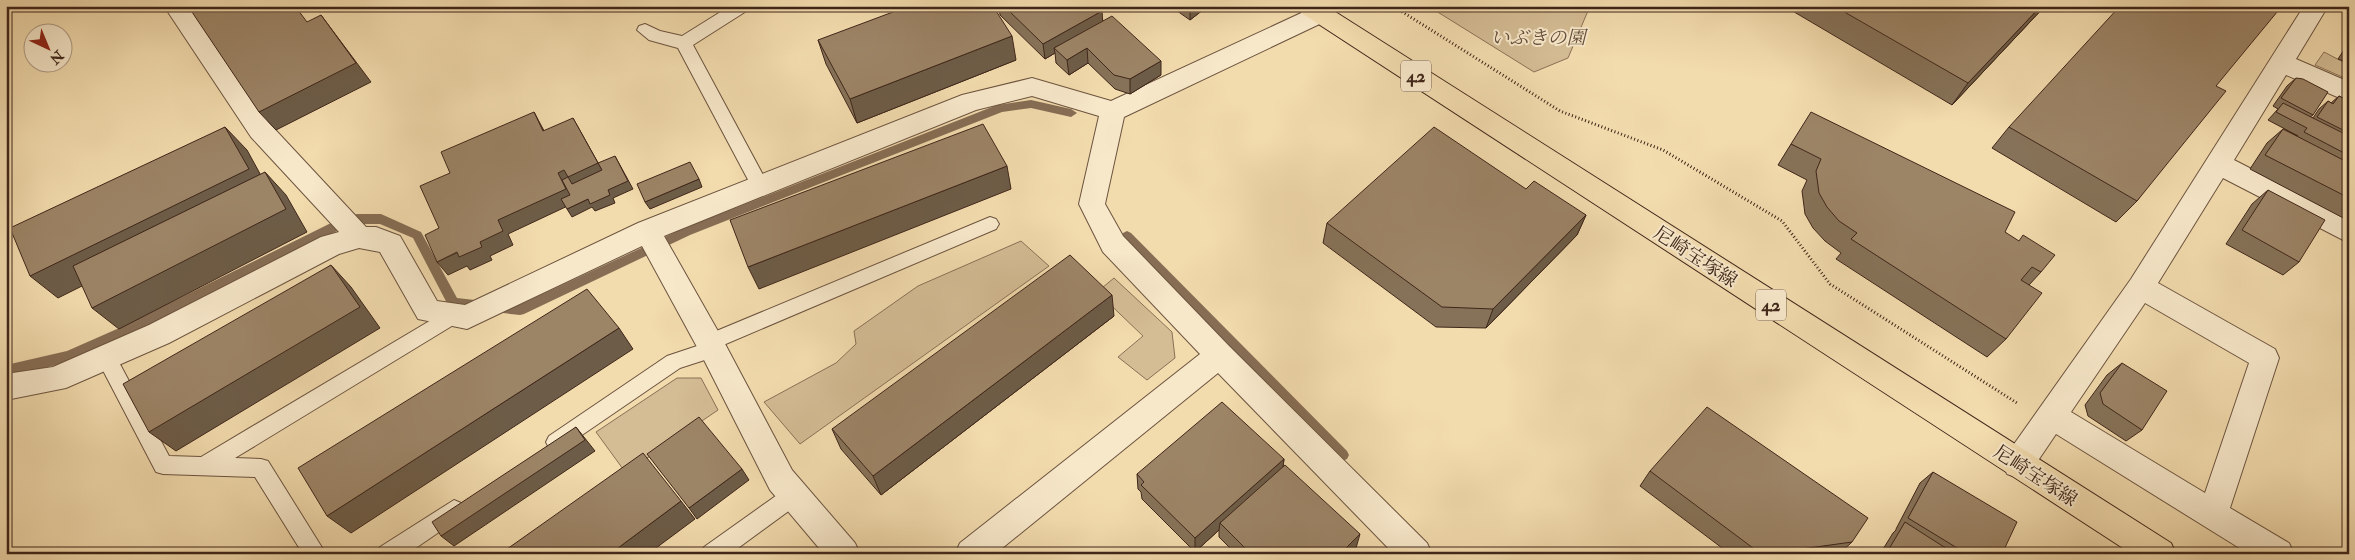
<svg xmlns="http://www.w3.org/2000/svg" width="2355" height="560" font-family="'IM FELL Double Pica','Noto Serif JP',serif">
<style>
.green{fill:#d4bc94;stroke:#8a7157}
.lines{fill:none;stroke-linecap:round;stroke-linejoin:round}
.stream{fill:#866d54;fill-rule:evenodd}
.lane-casing{stroke:#6c533f;stroke-width:2}
.street-casing{stroke:#6c533f;stroke-width:2}
.primary-casing{stroke:#3f261a;stroke-width:2}
.path{stroke:#3f261a;stroke-width:3;stroke-dasharray:1 2.5;stroke-linecap:butt}
.lane{fill:#f7e8ca;fill-rule:evenodd}
.street{fill:#f7e8ca;fill-rule:evenodd}
.primary{fill:#f2dbad;fill-rule:evenodd}
.wall{fill:#867258;stroke:#3f261a}
.shaded-wall{fill:#6d5c47;stroke:#3f261a}
.building{fill:#9c8466;stroke:#3f261a}
.labels{text-anchor:middle;stroke-width:4;stroke-linejoin:round;paint-order:stroke}
.shield{fill:#f7e8ca;stroke:#76604f;stroke-width:1}
.shield-label{font-size:18px;font-weight:bold;fill:#3f261a}
.park-label{font-size:19px;font-style:italic;fill:#644c38;stroke:#f7e8ca}
.street-label{font-size:19px;fill:#3f261a;stroke:#f7e8ca}
</style>
<rect width="100%" height="100%" fill="#f2dbad"/>
<filter id="stains"><feTurbulence type="fractalNoise" baseFrequency=".004" numOctaves="4"/><feColorMatrix values="0 0 0 0 .2 0 0 0 0 .09 0 0 0 0 .02 0 0 0 .5 -.17"/></filter>
<radialGradient id="worn" r=".72"><stop offset=".6" stop-color="#630" stop-opacity="0"/><stop offset="1" stop-color="#630" stop-opacity=".3"/></radialGradient>
<!-- green -->
<g class="green">
<polygon points="1428,6 1590,6 1568,58 1534,72"/>
<polygon points="2324,52 2349,65 2349,80 2315,65"/>
<polygon points="1021,241 1049,266 800,444 764,402 836,363 856,344 854,331 918,286"/>
<polygon points="1114,278 1172,332 1175,358 1147,380 1118,357 1143,336 1097,292"/>
<polygon points="677,378 701,378 718,410 649,457 623,469 596,432"/>
</g>
<g class="lines">
<!-- stream -->
<g class="stream">
<polygon points="1031,100 1071,109 1077,113 1071,117 1031,108 1002,112 690,235 524,314 520,315 449,307 413,238 380,224 357,224 339,230 127,337 69,362 6,377 6,365 67,351 117,329 331,223 357,214 381,214 421,232 457,298 519,305 682,229 997,105"/>
<polygon points="1127,231 1131,233 1347,451 1349,455 1347,459 1342,461 1337,459 1123,239 1121,236 1123,233"/>
</g>
<defs>
<g id="lane">
<polygon points="730,6 750,6 748,10 693,45 769,186 766,191 760,193 754,191 678,48 649,40 637,30 639,26 645,24 660,31 682,36"/>
<polygon points="990,217 996,219 999,224 996,229 721,346 720,355 680,368 563,448 556,451 549,448 546,442 549,436 667,356 700,345 702,337"/>
<polygon points="453,307 460,309 463,315 460,321 235,458 261,459 268,461 326,554 303,554 255,477 163,474 156,472 96,357 99,351 106,349 113,351 169,456 201,457"/>
<polygon points="794,485 801,488 804,495 801,502 730,554 701,554 704,547 787,488"/>
<polygon points="454,500 461,503 464,510 461,517 407,554 377,554 380,547"/>
</g>
<g id="street">
<polygon points="164,6 189,6 269,123 366,227 376,227 400,236 437,301 465,305 638,223 962,95 1032,78 1111,101 1312,8 1322,6 1328,8 1332,14 1328,20 1124,117 1105,204 1123,236 1229,346 1427,543 1432,554 1394,554 1218,373 995,554 955,554 960,543 1200,354 1103,252 1079,204 1099,116 1032,96 976,110 664,236 723,340 792,470 855,543 860,554 824,554 770,490 703,358 642,246 467,329 418,319 380,252 359,248 339,254 169,343 66,388 6,400 6,374 53,367 149,325 321,237 339,232 251,137"/>
<path d="M2304 6H2328L2296 59 2349 82V102L2286 75 2234 160 2349 219V243L2223 178 2158 283 2275 349 2279 358 2230 508 2289 543 2294 554H2249L2056 434 2029 474 2018 478 2007 474 2003 464 2007 454 2131 279ZM2145 303 2249 363 2205 493 2071 412Z"/>
</g>
<polygon id="primary" points="1296,6 1326,6 2171,543 2176,554 2132,554 1300,12"/>
</defs>
<!-- lane casing -->
<use href="#lane" class="lane-casing"/>
<!-- street casing -->
<use href="#street" class="street-casing"/>
<!-- primary casing -->
<use href="#primary" class="primary-casing"/>
<!-- path -->
<polyline class="path" points="1393,6 1560,111 1663,150 1782,221 1830,284 2017,403"/>
<!-- lane -->
<use href="#lane" class="lane"/>
<!-- street -->
<use href="#street" class="street"/>
<!-- primary -->
<use href="#primary" class="primary"/>
</g>
<!-- wall -->
<g class="wall">
<polygon points="999,6 1098,6 1103,21 1161,75 1130,94 1115,89 1088,63 1069,75 1056,63 1055,53 1045,59 1000,15"/>
<polygon points="1170,6 1208,6 1190,20"/>
<polygon points="1784,6 2045,6 1952,105"/>
<polygon points="818,40 1016,60 857,123 826,64"/>
<polygon points="2349,42 2349,63 2338,59"/>
<polygon points="2296,78 2313,115 2310,117 2313,118 2319,109 2328,101 2331,103 2339,96 2349,101 2349,154 2343,160 2345,161 2349,156 2349,221 2250,169 2267,143 2283,129 2298,136 2268,120 2278,109 2273,106 2287,86"/>
<polygon points="2216,86 2137,201 2116,222 1992,148 2009,127"/>
<polygon points="1791,144 2005,232 2041,272 2029,285 2006,339 1987,357 1836,259 1841,253 1825,241 1813,228 1805,214 1802,191 1807,180 1778,165"/>
<polygon points="1526,189 1586,215 1577,235 1486,328 1436,327 1323,243 1327,223"/>
<polygon points="2268,190 2299,262 2283,275 2226,244 2252,204"/>
<polygon points="1114,316 881,495 841,449 832,429"/>
<polygon points="2122,363 2142,430 2126,441 2088,416 2085,405 2107,375"/>
<polygon points="1284,459 1283,467 1356,548 1350,554 1236,554 1219,537 1219,530 1195,552 1142,499 1141,492 1138,489 1137,474"/>
<polygon points="1650,471 1852,542 1839,554 1730,554 1640,486"/>
<polygon points="1933,472 2002,554 1880,554 1893,533 1896,530 1896,529 1920,483"/>
</g>
<!-- shaded-wall -->
<g class="shaded-wall">
<polygon points="1190,6 1208,6 1190,20"/>
<polygon points="2041,6 2045,6 1952,105 1968,83"/>
<polygon points="1102,11 1103,25 1054,48 1055,53 1045,59 1043,44"/>
<polygon points="321,15 371,82 276,130 259,112"/>
<polygon points="1012,36 1016,60 857,123 850,99"/>
<polygon points="1087,48 1088,63 1069,75 1067,60"/>
<polygon points="1161,61 1161,75 1130,94 1130,79"/>
<polygon points="534,112 542,127 552,145 543,131"/>
<polygon points="573,118 606,177 574,203 508,234 513,245 490,256 492,260 470,270 467,266 448,275 437,262 480,242 498,220 558,173"/>
<polygon points="225,127 247,150 270,192 58,298 30,276"/>
<polygon points="615,156 633,189 613,198 615,203 595,211 592,207 572,217 567,209 608,190"/>
<polygon points="1007,166 1011,189 759,289 748,267"/>
<polygon points="265,172 286,195 307,232 119,329 92,308"/>
<polygon points="699,179 702,187 650,209 645,202"/>
<polygon points="1586,215 1577,235 1486,328 1493,309"/>
<polygon points="331,265 351,287 380,328 176,451 149,432"/>
<polygon points="1112,295 1114,316 881,495 873,476"/>
<polygon points="619,328 633,349 351,533 327,516"/>
<polygon points="576,427 595,451 454,546 441,536"/>
<polygon points="1284,459 1282,474 1220,523 1219,530 1195,552 1195,538"/>
<polygon points="742,469 749,480 697,519 689,508"/>
<polygon points="681,501 695,519 648,554 610,554"/>
<polygon points="1360,534 1356,548 1350,554 1340,554"/>
</g>
<!-- building -->
<g class="building">
<polygon points="204,6 295,6 307,22 321,15 356,63 259,112 192,12"/>
<polygon points="909,6 993,6 1012,36 850,99 818,40"/>
<polygon points="1004,6 1098,6 1102,11 1043,44"/>
<polygon points="1834,6 2041,6 1968,83"/>
<polygon points="2120,6 2282,6 2216,86 2226,91 2137,201 2009,127"/>
<polygon points="1112,16 1161,61 1130,79 1114,75 1087,48 1067,60 1054,48"/>
<polygon points="2296,78 2303,79 2328,92 2313,115 2281,98"/>
<polygon points="2339,96 2349,101 2349,133 2317,117 2328,101 2333,104"/>
<polygon points="2283,103 2349,136 2349,154 2348,155 2304,132 2307,128 2276,112"/>
<polygon points="534,112 543,131 573,118 598,163 568,177 564,170 558,173 566,189 498,220 503,231 480,242 482,247 459,257 457,252 437,262 425,235 439,228 420,186 450,173 441,152"/>
<polygon points="1811,112 2015,212 2005,232 2019,241 2023,235 2055,255 2041,272 2032,267 2021,280 2042,293 2006,339 1851,239 1857,233 1839,221 1827,207 1819,193 1816,171 1821,159 1791,144"/>
<polygon points="983,124 1007,166 748,267 730,220"/>
<polygon points="225,127 249,169 30,276 10,228"/>
<polygon points="1434,127 1526,189 1534,181 1586,215 1493,309 1442,307 1327,223"/>
<polygon points="2283,129 2349,163 2349,198 2265,155"/>
<polygon points="615,156 628,181 608,190 610,195 590,204 588,199 567,209 561,199 570,195 562,180 568,177 572,184 602,170 598,163"/>
<polygon points="690,162 699,179 645,202 637,184"/>
<polygon points="265,172 286,209 92,308 73,266"/>
<polygon points="2268,190 2325,220 2299,262 2242,230"/>
<polygon points="1070,255 1112,295 873,476 832,429"/>
<polygon points="331,265 360,307 149,432 123,384"/>
<polygon points="587,289 619,328 327,516 298,468"/>
<polygon points="2122,363 2167,391 2142,430 2103,404 2100,393"/>
<polygon points="1222,402 1284,459 1195,538 1141,485 1144,482 1137,474"/>
<polygon points="1707,407 1868,518 1852,542 1787,551 1785,554 1761,554 1650,471"/>
<polygon points="699,417 742,469 689,508 647,454"/>
<polygon points="576,427 585,440 441,536 432,522"/>
<polygon points="643,453 681,501 610,554 500,554"/>
<polygon points="1285,465 1360,534 1340,554 1239,554 1245,548 1220,523"/>
<polygon points="1933,472 2017,522 2002,554 1967,554 1908,518"/>
<polygon points="1905,522 1955,554 1886,554"/>
</g>
<g class="labels">
<!-- shield labels -->
<g class="shield">
<rect x="1401" y="60.5" width="30" height="31" rx="4"/>
<rect x="1756" y="289.5" width="30" height="31" rx="4"/>
</g>
<g class="shield-label">
<text x="1416" y="82">42</text>
<text x="1771" y="311">42</text>
</g>
<!-- park labels -->
<g class="park-label">
<text x="1538" y="44">いぶきの園</text>
</g>
<!-- street labels -->
<g class="street-label">
<text transform="translate(1696 256) rotate(33)" y="7">尼崎宝塚線</text>
<text transform="translate(2036 475) rotate(33)" y="7">尼崎宝塚線</text>
</g>
</g>
<!-- margin -->
<rect width="2355" height="560" fill="none" stroke="#f2dbad" stroke-width="25"/>
<rect x="8" y="8" width="2340" height="545" fill="none" stroke="#3f261a" stroke-width="2.5"/>
<rect x="12" y="12" width="2330" height="535" fill="none" stroke="#3f261a"/>
<!-- north arrow -->
<g transform="translate(48 48) rotate(136)"><circle r="24" fill="#f7e8ca" stroke="#ad9a84"/>
<path d="M0-4L9 19L0 12L-9 19Z" fill="#8f2418"/>
<text y="-8" font-size="14" font-weight="bold" text-anchor="middle" fill="#3f261a">N</text>
</g>
<rect width="100%" height="100%" filter="url(#stains)"/>
<rect width="100%" height="100%" fill="url(#worn)"/>
</svg>
